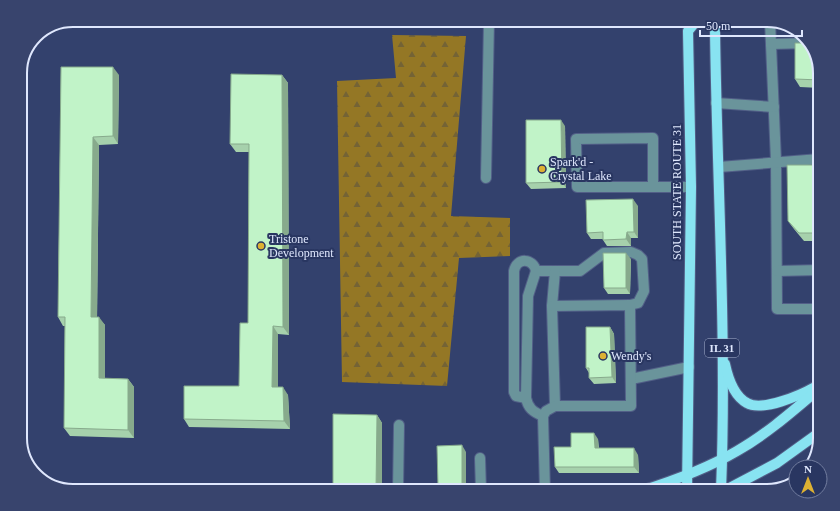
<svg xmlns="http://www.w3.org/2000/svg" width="840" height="511" font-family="Georgia,serif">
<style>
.forest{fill:url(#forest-firs)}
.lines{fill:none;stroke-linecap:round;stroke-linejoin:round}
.minor-casing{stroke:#525f87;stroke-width:12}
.major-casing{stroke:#525f87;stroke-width:12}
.minor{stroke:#6a949b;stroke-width:10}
.major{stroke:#88e3f1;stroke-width:10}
.wall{fill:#a6d1ac}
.shaded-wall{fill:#87aa8c}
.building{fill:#c1f3c8;stroke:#87aa8c}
.poi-dot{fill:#ddb133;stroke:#293661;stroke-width:1.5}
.labels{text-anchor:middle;stroke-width:4;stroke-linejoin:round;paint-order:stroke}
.shield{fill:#293661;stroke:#a8b2ce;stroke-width:1}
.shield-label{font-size:11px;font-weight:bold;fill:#dfe7fd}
.poi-label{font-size:12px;fill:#dfe7fd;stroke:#293661;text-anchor:start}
.street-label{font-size:12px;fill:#dfe7fd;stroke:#293661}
.rim{fill:none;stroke:#dfe7fd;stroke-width:2}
</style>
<defs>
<pattern id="forest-firs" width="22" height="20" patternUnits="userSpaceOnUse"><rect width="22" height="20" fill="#947725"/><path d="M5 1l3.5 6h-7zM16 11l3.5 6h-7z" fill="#746335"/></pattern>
</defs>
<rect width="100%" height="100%" fill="#33416d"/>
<!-- forest -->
<polygon class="forest" points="392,35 466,36 451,216 510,218 510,256 459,258 447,386 342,382 337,81 396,78"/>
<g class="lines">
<defs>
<g id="minor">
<polyline points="770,21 776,161 777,309 820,309"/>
<polyline points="771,44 810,43"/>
<polyline points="716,103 774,107"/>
<polyline points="719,167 820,159"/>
<polyline points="486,178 489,20"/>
<polyline points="653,186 653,138 576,139 577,187 691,187"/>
<polyline points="536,271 580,271 604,253 631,252 638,255 642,259 644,291 638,303 630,305"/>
<polyline points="777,271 820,270"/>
<polyline points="631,379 689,367"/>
<path d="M526 398 516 396 514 392V271C517 257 533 258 536 271L528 296 526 398C528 408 533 412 543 416"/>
<polyline points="555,406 552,306 555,271"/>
<polyline points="480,458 481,491"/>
<polyline points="398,491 399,425"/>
<polyline points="545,491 543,416 546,411 555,406 631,406 630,305 552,306"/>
</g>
<g id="major">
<path d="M707 20 715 30C717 183 727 337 721 491"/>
<path d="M725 364C728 378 734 396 747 403 762 412 801 395 815 387"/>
<path d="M641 491C673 481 708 468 737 451 767 434 794 410 820 388"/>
<polyline points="687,491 691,187 688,31 697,20"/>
<polyline points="724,491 777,463 820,432"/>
</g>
</defs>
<!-- minor casing -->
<use href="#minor" class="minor-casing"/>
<!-- major casing -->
<use href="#major" class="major-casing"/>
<!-- minor -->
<use href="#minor" class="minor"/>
<!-- major -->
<use href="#major" class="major"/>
</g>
<!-- wall -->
<g class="wall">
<polygon points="791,26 794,27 797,31 794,31"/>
<polygon points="61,67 119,75 118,144 99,145 97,317 105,325 105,378 128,379 134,387 134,438 70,436 64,428 65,326 63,326 58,317"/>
<polygon points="820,69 820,88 800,87 795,79"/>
<polygon points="282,75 288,83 289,335 278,334 278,387 288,395 290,429 189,427 184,419 239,386 248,323 249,152 236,152 230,144"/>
<polygon points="565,126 566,188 531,189 526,183"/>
<polygon points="820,165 820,241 804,241 794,229 788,221"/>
<polygon points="638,206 638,238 631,238 631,246 607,246 603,240 603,239 591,239 587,233"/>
<polygon points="631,259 630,294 608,294 604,288"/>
<polygon points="610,327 614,334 616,383 594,384 589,378 589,373 586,368"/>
<polygon points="377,415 382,423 382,491 334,491 333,490"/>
<polygon points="598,439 599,448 638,455 639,473 559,473 555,467"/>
<polygon points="466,452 466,491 441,491 438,486"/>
</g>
<!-- shaded-wall -->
<g class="shaded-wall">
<polygon points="113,67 119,75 118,144 113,136"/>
<polygon points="282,75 288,83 289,335 283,327"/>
<polygon points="561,120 565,126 566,188 562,182"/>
<polygon points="93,137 99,145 97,325 91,317"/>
<polygon points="633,199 638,206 638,238 634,232"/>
<polygon points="627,232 631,238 631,246 626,239"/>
<polygon points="626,253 631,259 630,294 626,288"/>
<polygon points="99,317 105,325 105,386 99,378"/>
<polygon points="273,326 278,334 278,395 272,387"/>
<polygon points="610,327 614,334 616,383 612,377"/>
<polygon points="128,379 134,387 134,438 128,430"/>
<polygon points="283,387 288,395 290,429 284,421"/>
<polygon points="377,415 382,423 382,491 377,491 376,490"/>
<polygon points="594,433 598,439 599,454 595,448"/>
<polygon points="462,445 466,452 466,491 465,491 462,486"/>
<polygon points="634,448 638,455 639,473 634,467"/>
</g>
<!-- building -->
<g class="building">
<polygon points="795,43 810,43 813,46 820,69 820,80 795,79"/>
<polygon points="61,67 113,67 113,136 93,137 91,317 99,317 99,378 128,379 128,430 64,428 65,317 58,317"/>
<polygon points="231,74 282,75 283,327 273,326 272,387 283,387 284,421 184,419 184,386 239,386 240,323 248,323 249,144 230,144"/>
<polygon points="526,120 561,120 562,182 526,183"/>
<polygon points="787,165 820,165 820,233 799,233 788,221"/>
<polygon points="633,199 634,232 627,232 626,239 603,240 603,232 587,233 586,200"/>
<polygon points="603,253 626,253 626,288 604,288"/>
<polygon points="586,327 610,327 612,377 589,378 589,368 586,368"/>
<polygon points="333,414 377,415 376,490 333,490"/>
<polygon points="571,433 594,433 595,448 634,448 634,467 555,467 554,447 571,447"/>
<polygon points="462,445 462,486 438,486 437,446"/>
</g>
<!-- markers -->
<g class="poi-dot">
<circle cx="542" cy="169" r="4"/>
<circle cx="261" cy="246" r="4"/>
<circle cx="603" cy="356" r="4"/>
</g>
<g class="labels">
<!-- shield labels -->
<rect class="shield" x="705" y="339" width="34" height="18" rx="3"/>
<g class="shield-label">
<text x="722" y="352">IL 31</text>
</g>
<!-- poi labels -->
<g class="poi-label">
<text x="550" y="166">Spark'd -<tspan x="550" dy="14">Crystal Lake</tspan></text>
<text x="269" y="243">Tristone<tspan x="269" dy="14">Development</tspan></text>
<text x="611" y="360">Wendy's</text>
</g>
<!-- street labels -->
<g class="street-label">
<text transform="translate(677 192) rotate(-90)" y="4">SOUTH STATE ROUTE 31</text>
</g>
</g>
<!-- crop -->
<path d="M0 0H840V511H0ZM73 27H767A46 46 0 0 1 813 73V438A46 46 0 0 1 767 484H73A46 46 0 0 1 27 438V73A46 46 0 0 1 73 27Z" fill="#38446d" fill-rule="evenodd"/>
<path class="rim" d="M73 27H767A46 46 0 0 1 813 73V438A46 46 0 0 1 767 484H73A46 46 0 0 1 27 438V73A46 46 0 0 1 73 27Z"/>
<!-- north arrow -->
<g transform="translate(808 479)"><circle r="19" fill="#293661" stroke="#727d9f"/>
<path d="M0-3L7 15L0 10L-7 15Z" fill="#ddb133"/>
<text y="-6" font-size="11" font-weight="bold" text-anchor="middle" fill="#dfe7fd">N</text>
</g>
<!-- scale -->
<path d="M700 30v6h102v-6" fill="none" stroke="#dfe7fd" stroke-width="2"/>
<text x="706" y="30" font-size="12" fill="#dfe7fd" stroke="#293661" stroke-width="3" paint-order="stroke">50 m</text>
</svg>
